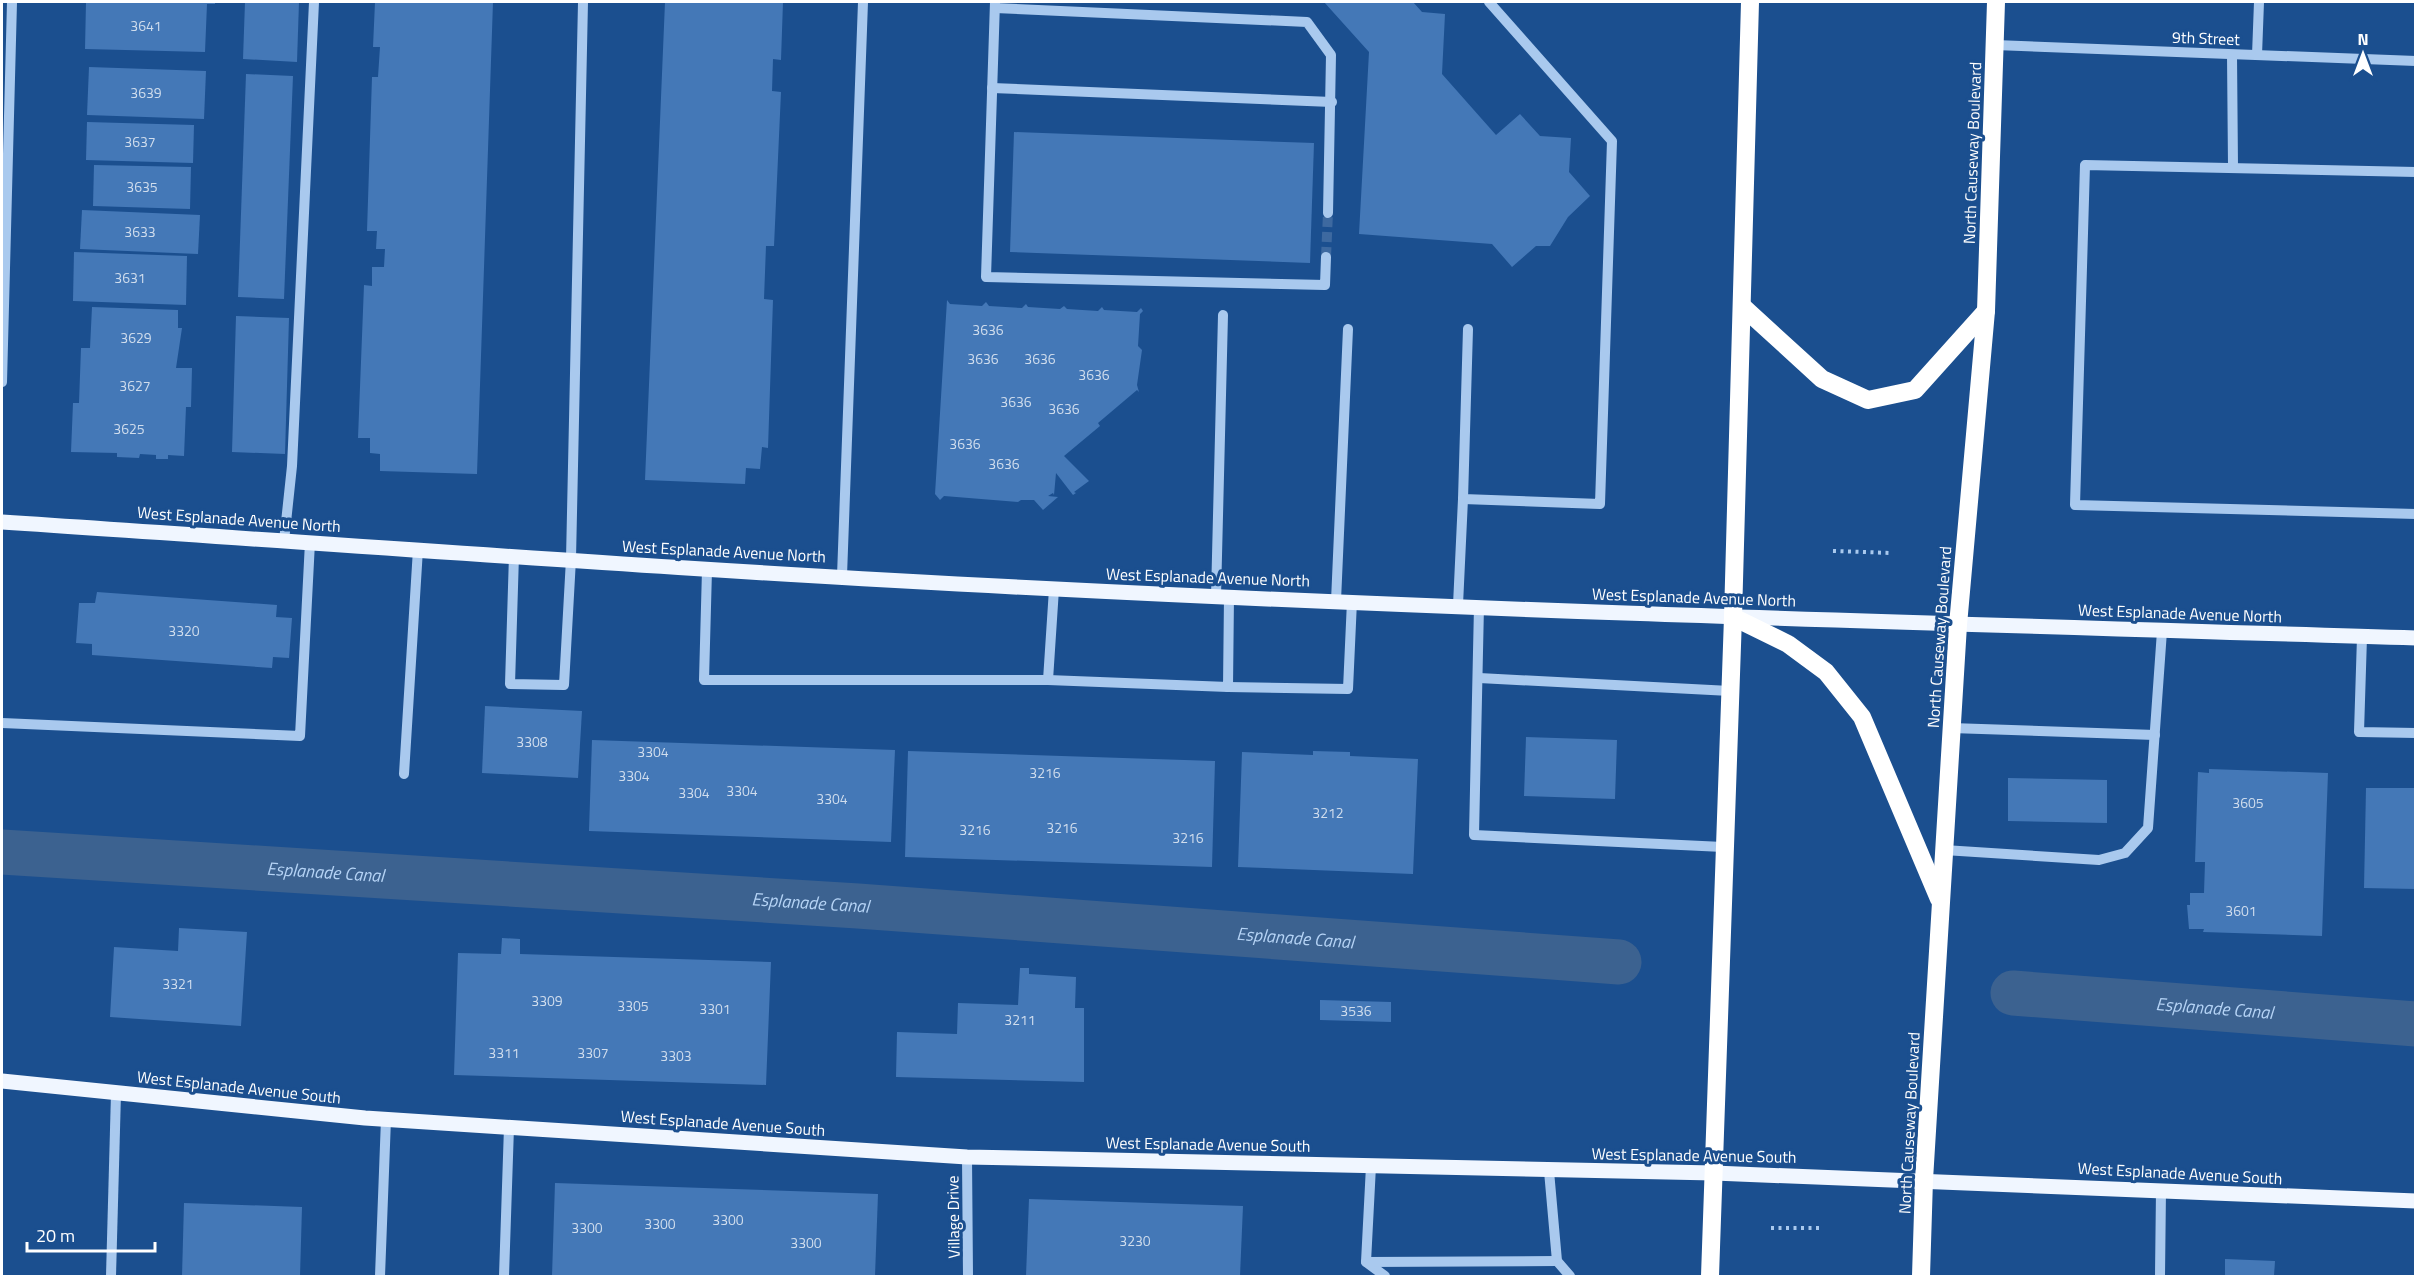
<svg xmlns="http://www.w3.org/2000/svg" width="2417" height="1278" font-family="'Titillium Web',sans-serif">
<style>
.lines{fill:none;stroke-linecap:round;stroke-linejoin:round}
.canal{stroke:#3c6290;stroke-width:45}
.building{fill:#4478b7}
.minor-tunnel{stroke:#3d69a0;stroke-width:10;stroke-dasharray:10 5;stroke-linecap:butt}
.path{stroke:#a9c9ee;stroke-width:4;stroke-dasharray:3 4.5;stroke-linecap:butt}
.minor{stroke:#a9c9ee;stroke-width:10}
.major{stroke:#f0f6ff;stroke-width:15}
.highway{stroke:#fff;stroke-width:18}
.labels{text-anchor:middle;stroke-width:6;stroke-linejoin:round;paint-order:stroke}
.number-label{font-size:14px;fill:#d0dded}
.street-label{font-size:16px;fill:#fff;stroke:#1b4f8f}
.water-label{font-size:18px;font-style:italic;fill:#b5d3f5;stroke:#1b4f8f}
</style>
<rect width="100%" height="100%" fill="#1b4f8f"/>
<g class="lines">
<!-- canal -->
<g class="canal">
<path id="s1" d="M2 852 858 906 1619 962"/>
<path id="s2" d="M2013 993 2416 1024"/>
</g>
</g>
<!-- building -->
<g class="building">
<polygon points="86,2 215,2 215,4 207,4 205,52 85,49"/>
<polygon points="245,2 299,2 297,62 243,59"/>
<polygon points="375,2 493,2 477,474 380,471 380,454 370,453 370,438 358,438 364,285 372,286 372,267 384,267 385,249 376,249 377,231 367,231 372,77 378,77 380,47 373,47"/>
<polygon points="665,2 783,2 781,60 773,59 772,91 781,92 774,246 766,246 764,299 773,300 768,448 762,447 760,469 746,468 745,484 645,480"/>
<polygon points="1324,2 1413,2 1422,12 1445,14 1442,74 1496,135 1520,114 1540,136 1571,138 1569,172 1590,196 1568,217 1550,246 1536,246 1512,267 1492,244 1359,234 1369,52"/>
<polygon points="89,67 206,71 204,119 87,115"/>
<polygon points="246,74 293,76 284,299 238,297"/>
<polygon points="87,122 194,125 193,163 86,160"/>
<polygon points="1014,132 1314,143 1310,263 1010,252"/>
<polygon points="94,165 191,167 190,209 93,206"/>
<polygon points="82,210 200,215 198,254 80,249"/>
<polygon points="74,252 187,256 186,305 73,301"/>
<polygon points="947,300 950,304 982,306 986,302 989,306 1022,308 1026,304 1028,307 1060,309 1064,306 1067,309 1098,311 1102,307 1104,310 1137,312 1141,308 1143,311 1140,314 1138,346 1142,350 1137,385 1139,392 1137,390 1098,423 1100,426 1064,456 1089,481 1074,492 1076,493 1073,495 1056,473 1054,495 1053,493 1048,496 1058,497 1043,510 1034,500 1021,500 1018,502 944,496 940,500 935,494"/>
<polygon points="92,307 178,310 178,328 182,328 176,368 192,368 191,407 186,407 184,456 168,455 168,459 156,459 156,455 140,454 139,458 117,457 117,453 71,452 73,403 79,403 81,348 90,348"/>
<polygon points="236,316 289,318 285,454 232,452"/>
<polygon points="97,592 277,605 276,617 292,618 289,658 273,657 272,668 92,655 92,644 76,643 79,603 95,603"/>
<polygon points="485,706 582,711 578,778 482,773"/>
<polygon points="1526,737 1617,740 1615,799 1524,796"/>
<polygon points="592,740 895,750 891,842 589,831"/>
<polygon points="908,751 1215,761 1212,867 905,857"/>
<polygon points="1313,751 1350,752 1350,756 1418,759 1413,874 1238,867 1242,752 1313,755"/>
<polygon points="2209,769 2328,773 2322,936 2203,932 2204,929 2189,929 2187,905 2190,905 2190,893 2204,893 2205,862 2195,862 2198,772 2209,773"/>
<polygon points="2008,778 2107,780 2107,823 2008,821"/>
<polygon points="2366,788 2416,788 2416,889 2364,888"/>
<polygon points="179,928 247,932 241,1026 110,1017 114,947 178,951"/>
<polygon points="502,938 520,939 520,954 771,962 766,1085 454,1075 458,953 501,954"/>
<polygon points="1020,968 1029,968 1029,974 1076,977 1075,1008 1084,1008 1084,1082 896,1077 897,1032 957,1034 958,1003 1018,1005"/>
<polygon points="1320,1000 1391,1002 1391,1022 1320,1020"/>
<polygon points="555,1183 878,1194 875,1276 552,1276"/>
<polygon points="1029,1199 1243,1206 1240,1276 1026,1276"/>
<polygon points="184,1203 302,1207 300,1276 182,1276"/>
<polygon points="2225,1259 2275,1261 2274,1276 2225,1276"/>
</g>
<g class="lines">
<!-- minor-tunnel -->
<polyline class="minor-tunnel" points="1326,257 1328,213"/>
<!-- path -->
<g class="path">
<polyline points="1833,551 1892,553"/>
<polyline points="1771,1228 1821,1228"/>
</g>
<!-- minor -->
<g class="minor">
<polyline points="995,2 986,277 1325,285 1326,257"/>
<polyline points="995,8 1307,22 1331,55 1328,213"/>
<polyline points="1995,45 2416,61"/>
<polyline points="2232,55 2233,167"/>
<polyline points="2257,55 2259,2"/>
<polyline points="992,88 1332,102"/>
<polyline points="2416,172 2085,165 2075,505 2416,514"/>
<polyline points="1468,329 1463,499 1600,504 1612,141 1489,2"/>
<polyline points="2,382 12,2"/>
<polyline points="284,541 292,466 314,2"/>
<polyline points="514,555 510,684 564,685 571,559 583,2"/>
<polyline points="707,570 704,680 1048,680 1054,589"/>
<polyline points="842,576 863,2"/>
<polyline points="1216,596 1223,315"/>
<polyline points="1336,601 1348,329"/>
<polyline points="1458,605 1463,499"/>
<polyline points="1479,606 1474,835 1723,847"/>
<polyline points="2362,637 2359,732 2416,733"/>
<polyline points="1479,678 1730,691"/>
<polyline points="1048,680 1228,687 1229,596"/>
<polyline points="1228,687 1348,689 1352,601"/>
<polyline points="2,723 300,736 310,542"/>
<polyline points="1951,728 2155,735"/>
<polyline points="404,774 418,549"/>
<polyline points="1944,850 2099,860 2125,853 2148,828 2162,631"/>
<polyline points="967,1157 968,1276"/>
<polyline points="1371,1166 1366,1262 1385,1276"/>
<polyline points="1549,1171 1557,1261 1570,1276"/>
<polyline points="1366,1262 1557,1261"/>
<polyline points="111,1276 116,1093"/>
<polyline points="380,1276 386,1119"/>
<polyline points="504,1276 509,1127"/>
<polyline points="2160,1276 2161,1190"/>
</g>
<!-- major -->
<g class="major">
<path d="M2 522C353 545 704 572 1056 589 1509 612 1962 624 2416 638"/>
<polyline points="2,1081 365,1118 967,1157 1714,1173 2416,1201"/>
</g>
<!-- highway -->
<g class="highway">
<polyline points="1742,306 1822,379 1868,400 1915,390 1986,311"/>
<polyline points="1733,617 1788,644 1826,672 1862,717 1939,899"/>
<polyline points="1710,1276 1733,617 1750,2"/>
<polyline points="1921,1276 1924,1180 1958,625 1986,311 1996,2"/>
</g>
</g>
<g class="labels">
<!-- number labels -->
<g class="number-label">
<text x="146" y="31">3641</text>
<text x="146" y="98">3639</text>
<text x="140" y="147">3637</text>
<text x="142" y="192">3635</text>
<text x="140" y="237">3633</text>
<text x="130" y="283">3631</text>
<text x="988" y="335">3636</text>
<text x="136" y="343">3629</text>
<text x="983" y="364">3636</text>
<text x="1040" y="364">3636</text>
<text x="1094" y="380">3636</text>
<text x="135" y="391">3627</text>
<text x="1016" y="407">3636</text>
<text x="1064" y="414">3636</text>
<text x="129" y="434">3625</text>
<text x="965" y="449">3636</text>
<text x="1004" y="469">3636</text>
<text x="184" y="636">3320</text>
<text x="532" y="747">3308</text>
<text x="653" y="757">3304</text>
<text x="1045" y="778">3216</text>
<text x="634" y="781">3304</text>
<text x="742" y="796">3304</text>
<text x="694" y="798">3304</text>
<text x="832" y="804">3304</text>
<text x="2248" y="808">3605</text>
<text x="1328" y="818">3212</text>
<text x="1062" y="833">3216</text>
<text x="975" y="835">3216</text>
<text x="1188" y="843">3216</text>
<text x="2241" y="916">3601</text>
<text x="178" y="989">3321</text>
<text x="547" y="1006">3309</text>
<text x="633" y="1011">3305</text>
<text x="715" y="1014">3301</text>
<text x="1356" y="1016">3536</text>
<text x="1020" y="1025">3211</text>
<text x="504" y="1058">3311</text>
<text x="593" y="1058">3307</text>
<text x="676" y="1061">3303</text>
<text x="728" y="1225">3300</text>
<text x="660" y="1229">3300</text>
<text x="587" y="1233">3300</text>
<text x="1135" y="1246">3230</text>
<text x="806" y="1248">3300</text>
</g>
<!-- street labels -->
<g class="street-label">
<text transform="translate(2206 38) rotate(2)" y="6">9th Street</text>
<text transform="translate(1972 153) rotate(-88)" y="6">North Causeway Boulevard</text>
<text transform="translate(239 519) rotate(4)" y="6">West Esplanade Avenue North</text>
<text transform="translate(724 551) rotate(3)" y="6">West Esplanade Avenue North</text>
<text transform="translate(1208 577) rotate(2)" y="6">West Esplanade Avenue North</text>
<text transform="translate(1694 597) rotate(2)" y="6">West Esplanade Avenue North</text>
<text transform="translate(2180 613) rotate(2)" y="6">West Esplanade Avenue North</text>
<text transform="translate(1939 637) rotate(-86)" y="6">North Causeway Boulevard</text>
<text transform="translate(239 1087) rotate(6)" y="6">West Esplanade Avenue South</text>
<text transform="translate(723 1123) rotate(4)" y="6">West Esplanade Avenue South</text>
<text transform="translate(1909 1123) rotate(-87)" y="6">North Causeway Boulevard</text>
<text transform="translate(1208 1144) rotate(1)" y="6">West Esplanade Avenue South</text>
<text transform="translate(1694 1155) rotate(1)" y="6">West Esplanade Avenue South</text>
<text transform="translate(2180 1173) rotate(3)" y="6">West Esplanade Avenue South</text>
<text transform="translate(953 1217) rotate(-91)" y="6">Village Drive</text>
</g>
<!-- water labels -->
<g class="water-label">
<text dy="6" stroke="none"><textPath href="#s1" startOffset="324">Esplanade Canal</textPath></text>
<text dy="6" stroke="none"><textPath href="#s1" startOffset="810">Esplanade Canal</textPath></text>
<text dy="6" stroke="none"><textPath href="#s1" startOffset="1296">Esplanade Canal</textPath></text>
<text dy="6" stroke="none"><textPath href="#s2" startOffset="202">Esplanade Canal</textPath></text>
</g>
</g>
<!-- border -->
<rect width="2417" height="1278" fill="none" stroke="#ffffff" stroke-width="6"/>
<!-- north arrow -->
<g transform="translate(2363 54)" stroke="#1b4f8f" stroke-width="4.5" paint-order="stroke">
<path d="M0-4.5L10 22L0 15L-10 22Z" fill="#ffffff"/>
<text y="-9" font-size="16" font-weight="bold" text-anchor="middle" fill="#ffffff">N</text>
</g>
<!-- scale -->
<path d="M27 1242v9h128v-9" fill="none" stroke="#ffffff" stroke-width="3"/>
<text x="36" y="1242" font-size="18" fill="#ffffff" stroke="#1b4f8f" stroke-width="4.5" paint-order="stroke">20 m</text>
</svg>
